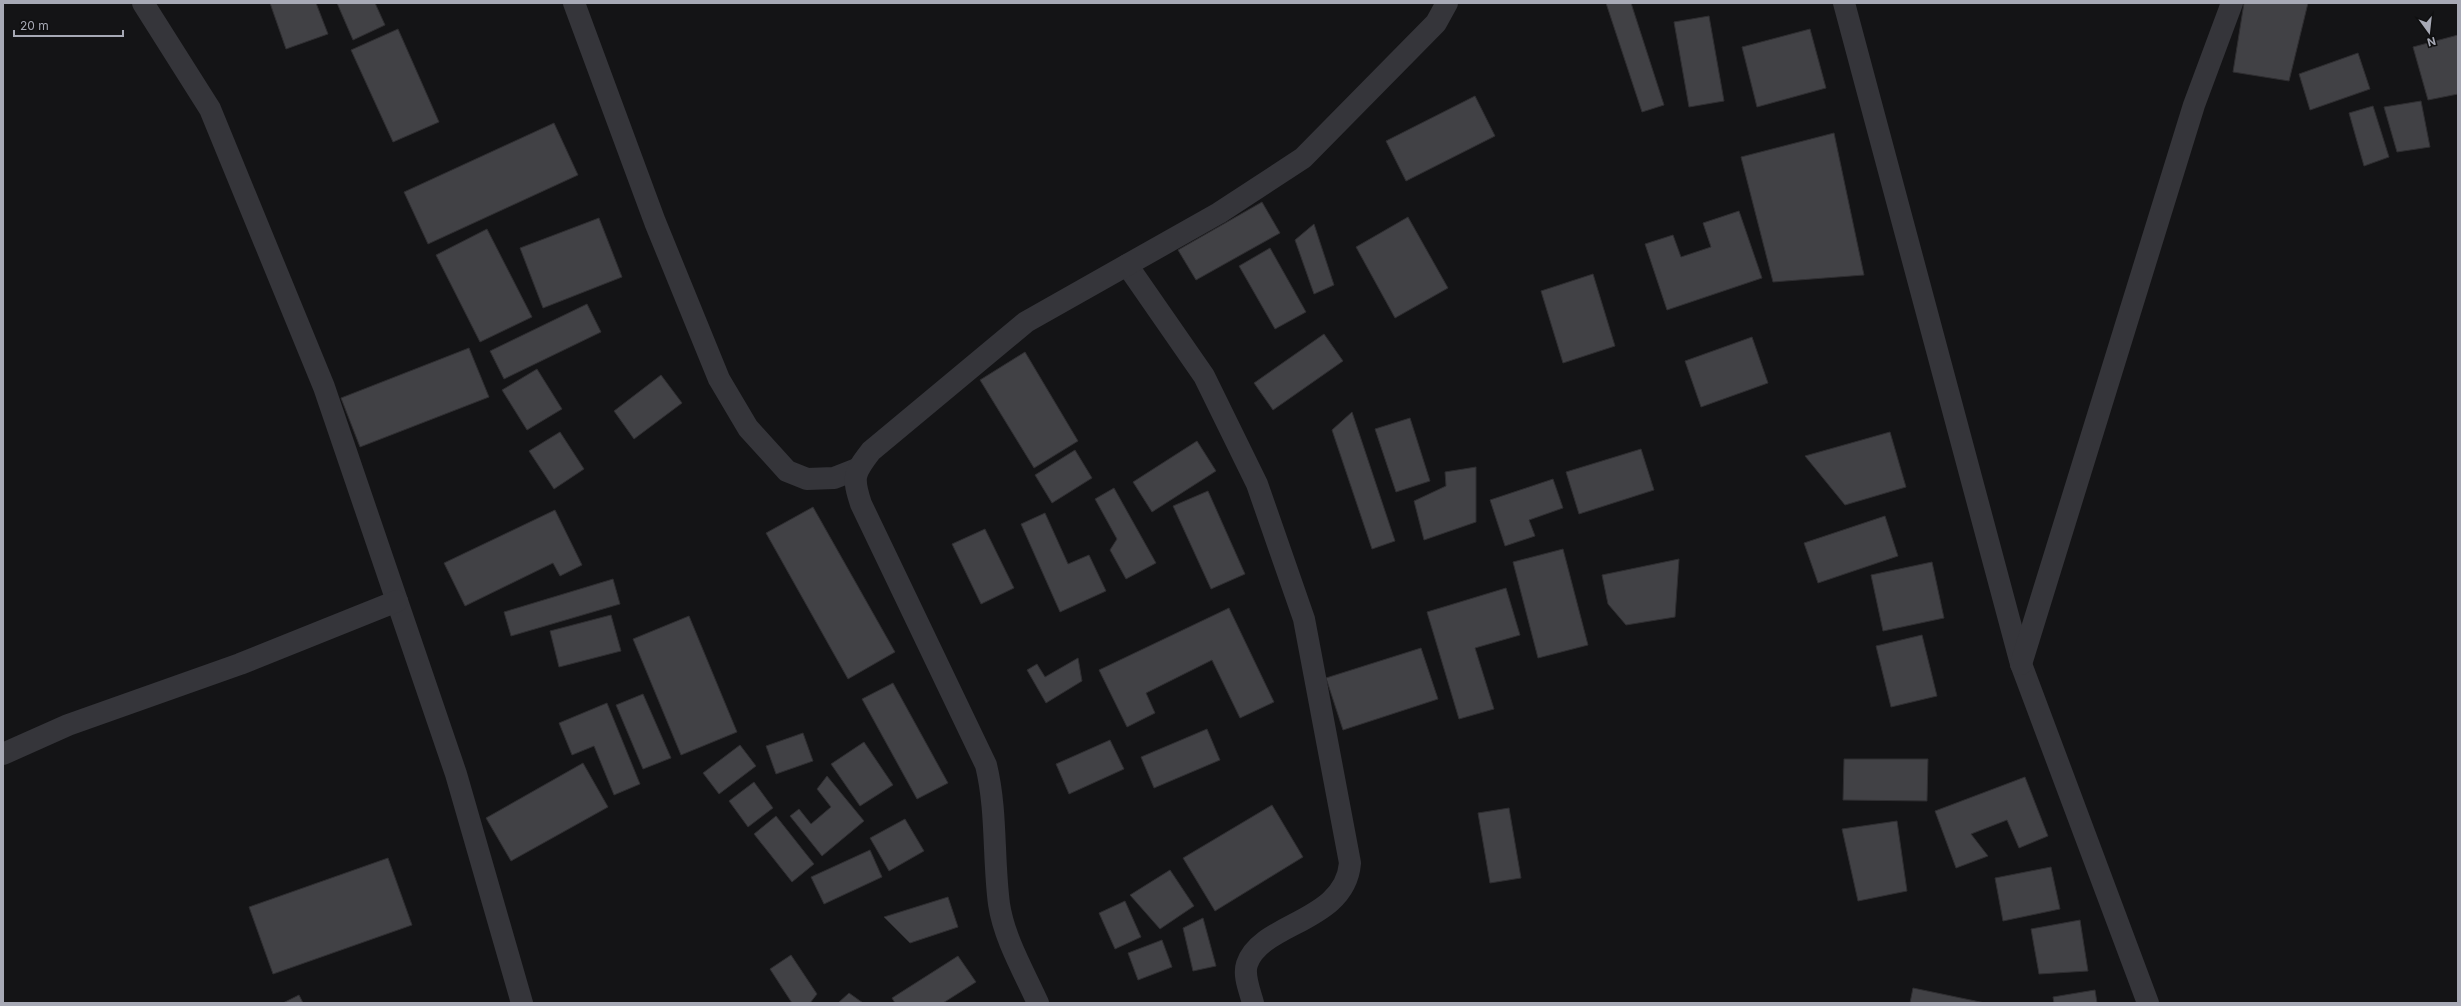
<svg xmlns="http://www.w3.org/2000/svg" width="2461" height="1006" font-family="Inter,sans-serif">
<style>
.building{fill:#414145;stroke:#2f2e31}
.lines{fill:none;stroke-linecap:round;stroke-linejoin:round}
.street{stroke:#35353a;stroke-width:22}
</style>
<rect width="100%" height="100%" fill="#141416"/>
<!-- building -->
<g class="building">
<polygon points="270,3 316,3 328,34 286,49"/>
<polygon points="337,3 375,3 385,25 353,40"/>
<polygon points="1606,3 1631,3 1664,105 1642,112"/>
<polygon points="2244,3 2308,3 2289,81 2233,72"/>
<polygon points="1709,16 1724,101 1689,107 1674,22"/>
<polygon points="398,29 439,122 393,142 351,50"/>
<polygon points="1810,29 1826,88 1757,107 1742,47"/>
<polygon points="2458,35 2458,94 2428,100 2413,47"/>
<polygon points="2358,53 2370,89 2310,110 2299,74"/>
<polygon points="1475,96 1495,136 1406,181 1386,141"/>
<polygon points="2421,101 2430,147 2397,152 2384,107"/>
<polygon points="2373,106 2389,157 2364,166 2349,113"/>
<polygon points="554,123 578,175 428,244 404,192"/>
<polygon points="1834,133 1864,275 1773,282 1741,157"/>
<polygon points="1262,202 1280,233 1196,280 1178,250"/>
<polygon points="1739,211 1762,278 1667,310 1645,244 1673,235 1681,257 1711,247 1703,223"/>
<polygon points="1408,217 1448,288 1395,318 1356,247"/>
<polygon points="599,218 622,277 543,308 520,248"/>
<polygon points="1314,224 1334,285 1314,294 1295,240"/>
<polygon points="487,229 532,317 480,342 436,255"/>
<polygon points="1270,248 1306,312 1275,329 1239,266"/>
<polygon points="1593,274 1615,346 1563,363 1541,291"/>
<polygon points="587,304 601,332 504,379 490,351"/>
<polygon points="1324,334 1343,361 1273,410 1254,383"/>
<polygon points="1752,337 1768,383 1701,407 1685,361"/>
<polygon points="469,348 489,397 360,447 341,398"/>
<polygon points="1025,352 1078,441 1034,468 980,380"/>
<polygon points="537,369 562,409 527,430 502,390"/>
<polygon points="661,375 682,403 634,439 614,411"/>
<polygon points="1352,412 1395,541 1372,549 1332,430"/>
<polygon points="1410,418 1430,481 1396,492 1375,429"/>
<polygon points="560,432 584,469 554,489 529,451"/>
<polygon points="1890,432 1906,487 1845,505 1805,456"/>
<polygon points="1197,441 1216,471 1152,512 1133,482"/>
<polygon points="1641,449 1654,490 1579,514 1566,472"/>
<polygon points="1075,450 1092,478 1052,503 1035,475"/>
<polygon points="1476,467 1476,522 1424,540 1414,501 1446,486 1445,472"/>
<polygon points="1553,479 1563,508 1529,520 1535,536 1505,546 1490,500"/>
<polygon points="1114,488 1156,563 1126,579 1110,550 1117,539 1095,499"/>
<polygon points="1208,491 1245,574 1211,589 1173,506"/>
<polygon points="813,507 895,652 848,679 766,533"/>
<polygon points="555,510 582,565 560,576 553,563 465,606 444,563"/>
<polygon points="1045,513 1068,564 1089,555 1106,591 1060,612 1021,524"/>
<polygon points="1885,516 1898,556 1818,583 1804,543"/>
<polygon points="985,529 1014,588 981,604 952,544"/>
<polygon points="1563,549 1588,645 1538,658 1513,562"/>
<polygon points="1679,559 1675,617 1626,625 1608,604 1602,575"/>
<polygon points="1932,562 1944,618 1883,631 1871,575"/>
<polygon points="613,579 620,604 511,636 504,612"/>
<polygon points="1506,588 1520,635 1475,648 1494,709 1459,719 1427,612"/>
<polygon points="1229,608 1274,702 1240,718 1212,660 1146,693 1155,713 1127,727 1099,670"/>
<polygon points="611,615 621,651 559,667 550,631"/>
<polygon points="689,616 737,732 681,755 633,639"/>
<polygon points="1922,635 1937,696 1891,707 1876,646"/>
<polygon points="1421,648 1438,699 1343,730 1326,678"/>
<polygon points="1078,658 1082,681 1046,703 1027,670 1037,664 1045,677"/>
<polygon points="893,683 948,783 917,799 862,699"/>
<polygon points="643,694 671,758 643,769 616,705"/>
<polygon points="607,703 640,784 614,795 594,746 572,755 559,723"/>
<polygon points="1207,729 1220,760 1154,788 1141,757"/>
<polygon points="803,733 813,761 776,774 766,746"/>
<polygon points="1110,740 1124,769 1069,794 1056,764"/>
<polygon points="864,742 893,785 860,806 831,764"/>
<polygon points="740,745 756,766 719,794 703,773"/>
<polygon points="1844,759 1928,759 1927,801 1843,800"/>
<polygon points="583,763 608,807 511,861 486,818"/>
<polygon points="827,776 864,821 822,856 790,816 799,809 811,824 831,807 817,789"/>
<polygon points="2025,777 2048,836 2019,848 2007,820 1971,834 1988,856 1956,868 1935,811"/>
<polygon points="754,782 773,808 748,827 729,801"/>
<polygon points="1272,805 1303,857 1215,911 1183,858"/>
<polygon points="1509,808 1521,878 1490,883 1478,813"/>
<polygon points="776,816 814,864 792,882 754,834"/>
<polygon points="905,819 924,851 889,871 870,838"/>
<polygon points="1897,821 1907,891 1858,901 1842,829"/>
<polygon points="870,850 882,877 824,904 811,877"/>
<polygon points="388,858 412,925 273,974 249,907"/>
<polygon points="2051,867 2060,909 2003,921 1995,878"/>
<polygon points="1170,870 1194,906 1160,929 1130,895"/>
<polygon points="948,897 958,927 910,943 884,917"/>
<polygon points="1125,901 1141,937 1115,949 1099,913"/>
<polygon points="1203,918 1216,966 1193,971 1183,928"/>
<polygon points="2080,920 2088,971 2039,974 2031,929"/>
<polygon points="1162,940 1172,967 1138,980 1128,953"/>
<polygon points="791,955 817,994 810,1003 792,1003 770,969"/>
<polygon points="958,956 976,982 943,1003 895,1003 892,998"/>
<polygon points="1913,988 1985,1003 1910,1003"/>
<polygon points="2095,990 2097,1003 2054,1003 2053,997"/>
<polygon points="849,993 863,1003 838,1003"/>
<polygon points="299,995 303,1003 283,1003"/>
</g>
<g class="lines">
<!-- street -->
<g class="street">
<polyline points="143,3 210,109 324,387 456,774 522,1003"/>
<polyline points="574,3 655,222 719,379 748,428 787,471 807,479 834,478 857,469"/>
<polyline points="1844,3 2021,664 2148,1003"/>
<path d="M1127 265 1204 376 1257 484 1304 619 1350 863C1345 923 1261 922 1247 964 1243 976 1250 991 1253 1003"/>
<polyline points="2021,664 2194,105 2232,3"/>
<polyline points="3,754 68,725 240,664 397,601"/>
<path d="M1038 1003C1024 972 1004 938 999 904 993 857 997 810 986 765L861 504C852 477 854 473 871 451L1026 322 1219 213 1303 158 1436 23 1447 3"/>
</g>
</g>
<!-- border -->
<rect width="2461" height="1006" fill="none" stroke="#a7a9b5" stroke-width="8"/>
<!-- north arrow -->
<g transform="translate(2429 32) rotate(165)" stroke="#0f0f10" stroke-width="3" paint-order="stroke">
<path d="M0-3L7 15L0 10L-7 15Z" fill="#a7a9b5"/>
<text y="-6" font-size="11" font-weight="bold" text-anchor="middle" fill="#a7a9b5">N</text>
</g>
<!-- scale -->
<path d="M14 30v6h109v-6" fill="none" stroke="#a7a9b5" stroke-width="2"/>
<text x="20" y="30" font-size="12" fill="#a7a9b5" stroke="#0f0f10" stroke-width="3" paint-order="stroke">20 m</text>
</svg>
